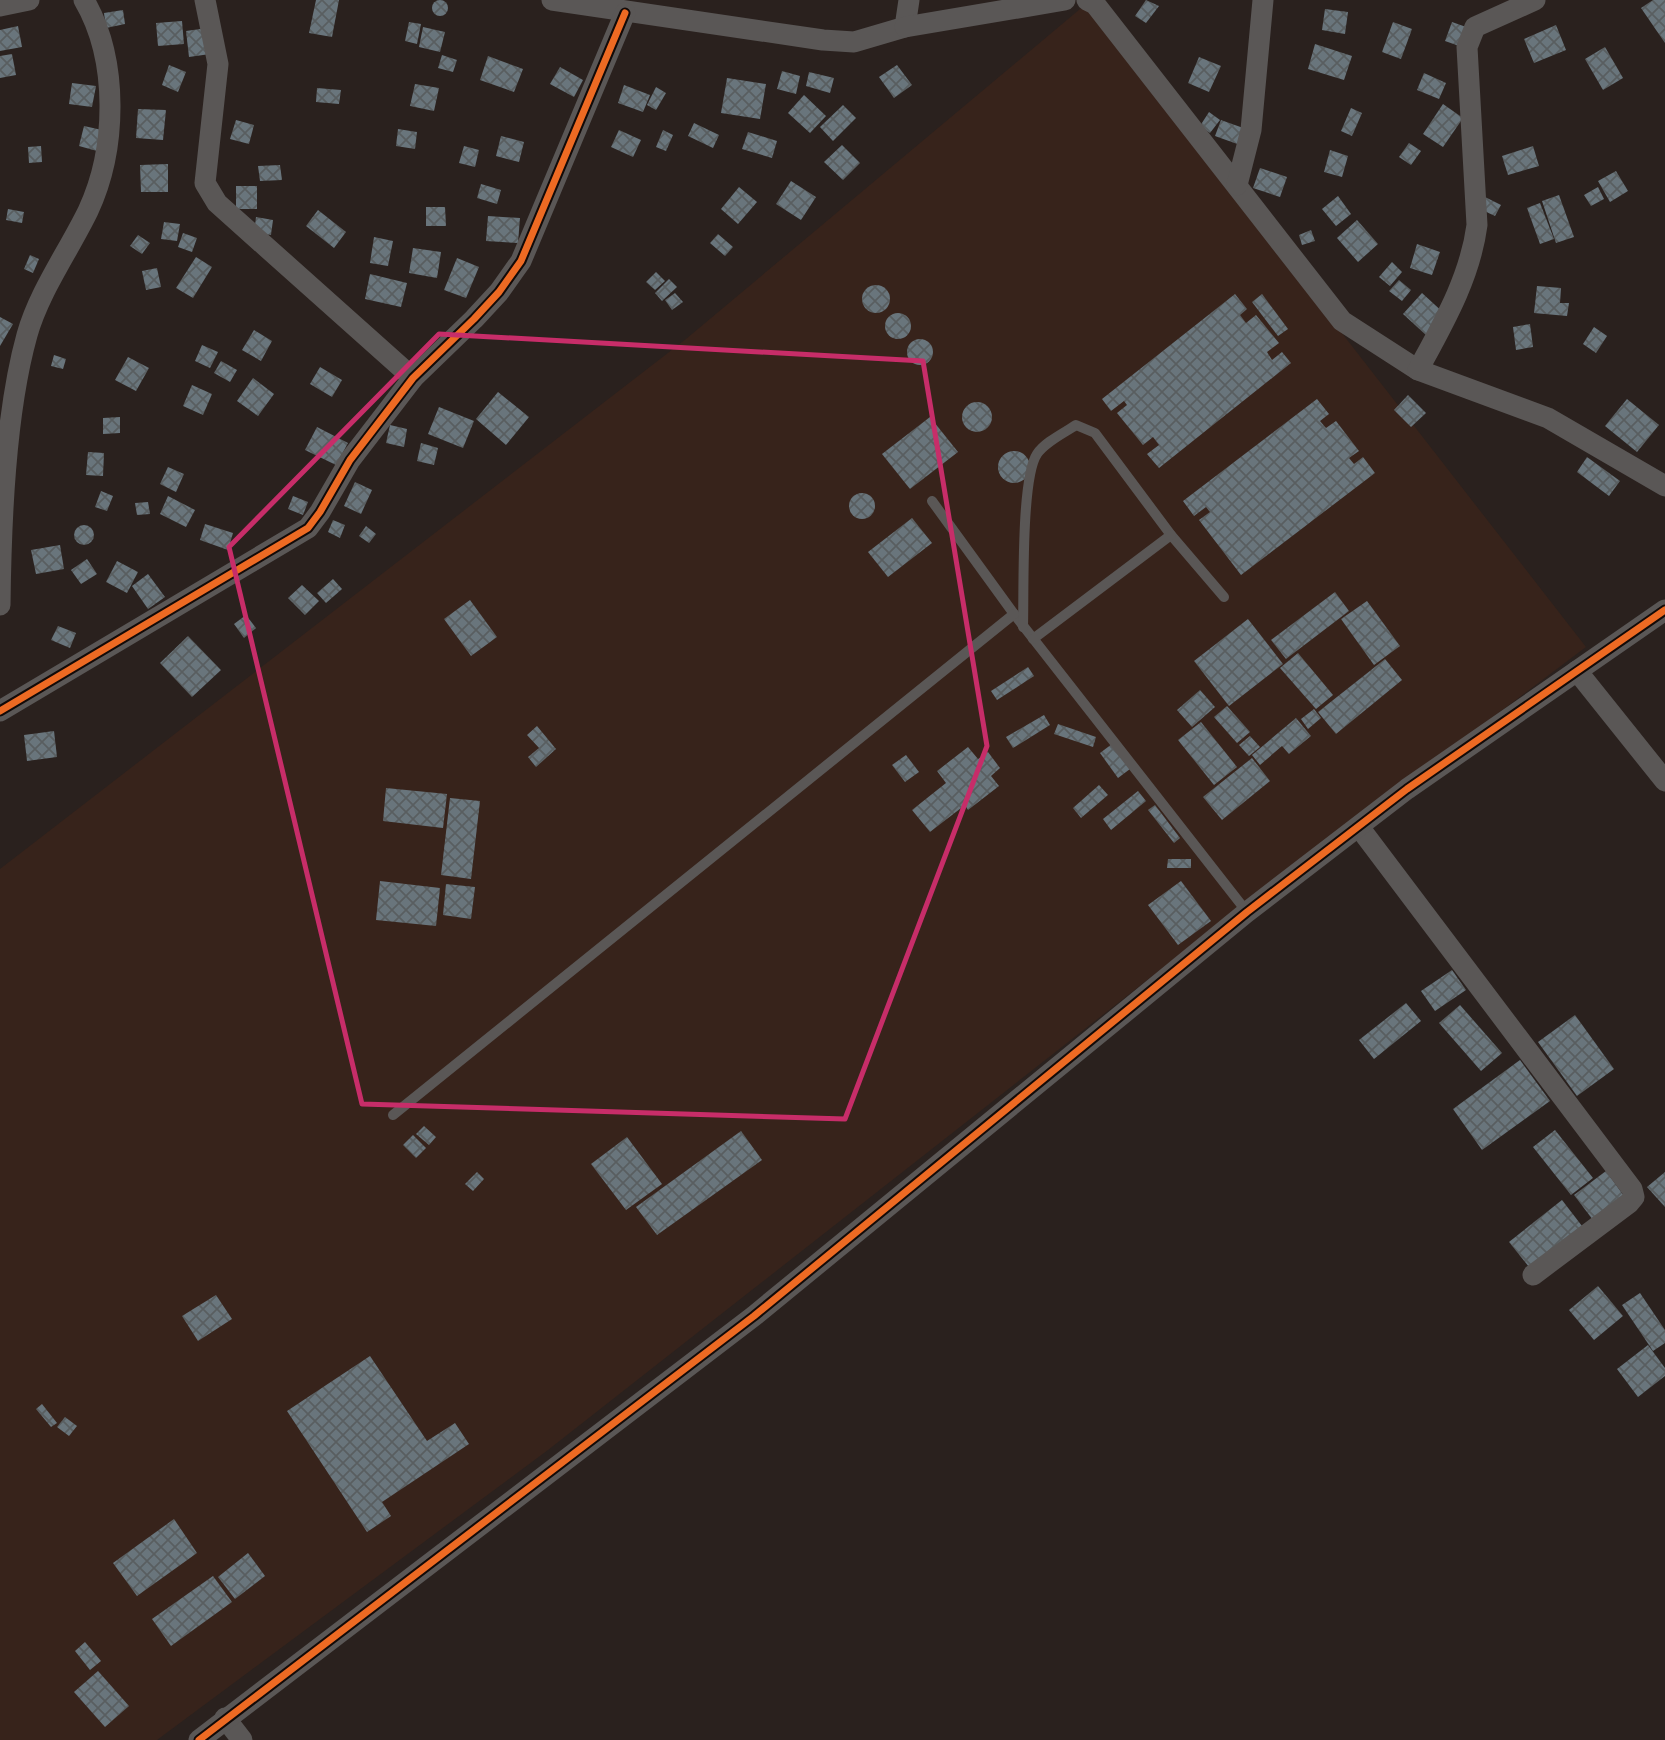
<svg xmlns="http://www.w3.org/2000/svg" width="1665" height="1740" font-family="'Open Sans',sans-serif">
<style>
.built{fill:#37231b}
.building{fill:url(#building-cross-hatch)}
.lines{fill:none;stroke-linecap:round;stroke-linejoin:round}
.lane{stroke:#5a5756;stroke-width:10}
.street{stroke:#5a5756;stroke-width:21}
.cycleway-casing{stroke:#120a08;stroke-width:11}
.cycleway{stroke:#ed6a23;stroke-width:7}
.marked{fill:none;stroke:#c72d69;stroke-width:5;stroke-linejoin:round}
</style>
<defs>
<pattern id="building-cross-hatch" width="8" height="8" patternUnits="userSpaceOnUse" patternTransform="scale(1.75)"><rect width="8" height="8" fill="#69757c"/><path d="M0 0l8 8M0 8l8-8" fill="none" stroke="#595e60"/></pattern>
</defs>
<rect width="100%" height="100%" fill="#2a211e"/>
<!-- built -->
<polygon class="built" points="1086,4 1586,647 1234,912 548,1450 157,1740 0,1740 0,869 686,339"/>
<!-- building -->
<g class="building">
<circle cx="440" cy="8" r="8"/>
<polygon points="316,0 339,0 332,37 309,33"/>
<polygon points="1146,0 1159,6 1146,23 1135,16"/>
<polygon points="1653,0 1665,0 1665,43 1641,8"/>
<polygon points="1325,9 1348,12 1345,34 1322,30"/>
<polygon points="123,10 125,24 106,28 104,13"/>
<polygon points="182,21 184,44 158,46 156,23"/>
<polygon points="409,22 421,24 417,44 405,41"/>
<polygon points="1393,22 1412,29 1401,59 1382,52"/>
<polygon points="1452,22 1469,28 1462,47 1445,41"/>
<polygon points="1556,25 1566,50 1534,63 1524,39"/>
<polygon points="18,26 22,47 0,51 0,30"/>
<polygon points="423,27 445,32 440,52 419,47"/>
<polygon points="207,28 210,54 189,57 186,31"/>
<polygon points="1315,44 1352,56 1344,80 1308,69"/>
<polygon points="1605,47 1623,78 1603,90 1585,59"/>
<polygon points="12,54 16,75 0,78 0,56"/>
<polygon points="442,55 457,60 453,72 438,68"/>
<polygon points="488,56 523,69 514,92 480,80"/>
<polygon points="1199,57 1221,66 1209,92 1188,83"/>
<polygon points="169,65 186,72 178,92 162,85"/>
<polygon points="897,65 912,85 894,98 879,77"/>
<polygon points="560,67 583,80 574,97 550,84"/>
<polygon points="782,71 800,76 796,94 777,89"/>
<polygon points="809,72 834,78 830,93 806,86"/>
<polygon points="1424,73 1446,83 1439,99 1417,90"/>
<polygon points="727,78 766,84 760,119 721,113"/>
<polygon points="72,83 96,86 92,107 69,104"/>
<polygon points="415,84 439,88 434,111 410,106"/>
<polygon points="624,85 650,95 643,112 618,103"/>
<polygon points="656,87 666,93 656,110 647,105"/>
<polygon points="317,88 341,90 339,104 316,102"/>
<polygon points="804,95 826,116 810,133 788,113"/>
<polygon points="1443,104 1463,118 1443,147 1423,134"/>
<polygon points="843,105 856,118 833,141 820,127"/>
<polygon points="1351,108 1362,113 1352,136 1341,131"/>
<polygon points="138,109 166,110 163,140 136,138"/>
<polygon points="1209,112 1220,120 1210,133 1200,126"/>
<polygon points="236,120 254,125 249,144 230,139"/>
<polygon points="1221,120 1246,129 1240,145 1215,136"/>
<polygon points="694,123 719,135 713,148 688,136"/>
<polygon points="84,126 102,130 97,151 79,146"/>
<polygon points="398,129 417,132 415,149 396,146"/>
<polygon points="619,130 641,140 633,157 611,147"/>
<polygon points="663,130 673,135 666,151 656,147"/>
<polygon points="748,132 777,141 772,158 742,149"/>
<polygon points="501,136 524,142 519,162 496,156"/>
<polygon points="1409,143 1421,151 1411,165 1399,157"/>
<polygon points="842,145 860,163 843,180 824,162"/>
<polygon points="41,146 42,162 29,163 28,147"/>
<polygon points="464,146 479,150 475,167 459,163"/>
<polygon points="1533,146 1539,166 1508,175 1502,156"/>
<polygon points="1330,150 1348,156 1342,177 1324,172"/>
<polygon points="168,164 168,192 141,192 140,165"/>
<polygon points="280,165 282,180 260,181 258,166"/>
<polygon points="1260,168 1287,177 1280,197 1253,188"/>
<polygon points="1616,171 1628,191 1610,202 1598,181"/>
<polygon points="791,181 816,197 801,220 776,204"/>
<polygon points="481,184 501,190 497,204 477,198"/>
<rect x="236" y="186" width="21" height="23"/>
<polygon points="739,187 757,202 738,224 721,209"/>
<polygon points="1598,187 1604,199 1591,206 1584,195"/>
<polygon points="1559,195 1574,237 1556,243 1542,201"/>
<polygon points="1338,196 1351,214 1336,226 1322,209"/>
<polygon points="1485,197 1501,205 1495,216 1480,209"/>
<polygon points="1540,203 1554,239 1540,244 1527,208"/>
<polygon points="426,207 445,207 446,226 426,226"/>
<polygon points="8,209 24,212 22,223 6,220"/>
<polygon points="318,210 346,232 334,248 306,226"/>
<polygon points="488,216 520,218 518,243 486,241"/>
<polygon points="256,217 273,220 271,235 254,233"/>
<polygon points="1357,220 1378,244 1358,262 1337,238"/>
<polygon points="164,222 180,224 177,241 161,239"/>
<polygon points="1311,230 1315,241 1302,245 1299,235"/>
<polygon points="183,233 197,238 192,252 178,247"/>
<polygon points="718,234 733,247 725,256 710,243"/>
<polygon points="138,235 150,243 142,254 130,246"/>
<polygon points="374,237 393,241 388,266 370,263"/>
<polygon points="1417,244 1440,252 1432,275 1410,268"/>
<polygon points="413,248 441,252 437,278 409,273"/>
<polygon points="30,255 39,259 33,273 24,269"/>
<polygon points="196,257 212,267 193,298 176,288"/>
<polygon points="457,258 479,267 466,298 444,290"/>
<polygon points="1392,262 1402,272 1390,286 1379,277"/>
<polygon points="157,268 161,287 146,290 142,271"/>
<polygon points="656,272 665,281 655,290 646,282"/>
<polygon points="370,274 407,283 401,307 365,299"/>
<polygon points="669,279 677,287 662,301 655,293"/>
<polygon points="1399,280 1411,290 1402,301 1389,291"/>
<circle cx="876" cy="299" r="14"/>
<polygon points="1537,286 1561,288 1560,303 1569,303 1567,316 1534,313"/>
<polygon points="675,293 683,302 672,310 665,300"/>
<polygon points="1422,293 1446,315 1426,335 1403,314"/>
<polygon points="1235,294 1247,309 1240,315 1246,323 1256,315 1279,343 1267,352 1272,360 1282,352 1291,363 1159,468 1147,454 1159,445 1153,437 1143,445 1117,413 1127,405 1124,401 1111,411 1102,399"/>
<polygon points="1262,294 1288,329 1278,336 1252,302"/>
<circle cx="898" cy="326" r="13"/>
<polygon points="0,317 13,324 0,346"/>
<polygon points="1530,324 1533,347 1516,350 1513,327"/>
<polygon points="1594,327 1607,336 1596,353 1583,344"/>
<polygon points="254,330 272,341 261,361 242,350"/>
<circle cx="920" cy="352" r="13"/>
<polygon points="202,345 218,352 210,368 195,361"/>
<polygon points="54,355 66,359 63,369 51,366"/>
<polygon points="128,357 149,368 136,391 115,380"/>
<polygon points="221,361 237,370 230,382 214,373"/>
<polygon points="320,367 342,380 332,397 310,384"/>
<polygon points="253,378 274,394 258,416 237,401"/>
<polygon points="192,385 212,394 203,415 183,406"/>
<polygon points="498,392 529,417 506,445 476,419"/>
<polygon points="1408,395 1426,413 1411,427 1394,410"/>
<polygon points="1317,399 1329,414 1320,421 1326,428 1336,421 1359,451 1349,458 1354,464 1363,457 1375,473 1241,575 1199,520 1210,512 1206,507 1194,516 1183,501"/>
<polygon points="1627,399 1659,425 1637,452 1605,426"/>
<circle cx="977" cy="417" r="15"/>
<polygon points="439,407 474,421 463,448 428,434"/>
<polygon points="120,417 120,433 103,434 103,418"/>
<polygon points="930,417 958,452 910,489 882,454"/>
<polygon points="390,425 407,429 404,447 386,443"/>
<polygon points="317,427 348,443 336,465 305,450"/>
<polygon points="421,443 438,448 434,465 417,461"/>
<circle cx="1014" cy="467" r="16"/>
<polygon points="88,452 104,453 103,476 86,475"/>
<polygon points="1587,457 1620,481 1609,496 1577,472"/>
<polygon points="168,467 184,474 176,492 160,484"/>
<polygon points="355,482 372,490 361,514 344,506"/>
<polygon points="101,491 113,496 107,511 95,507"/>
<circle cx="862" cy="506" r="13"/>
<polygon points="168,496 195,510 186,527 160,514"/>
<polygon points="293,496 308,502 303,515 288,509"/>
<polygon points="148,502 150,514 137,515 135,503"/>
<polygon points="912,518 932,543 888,577 868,552"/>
<polygon points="333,520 345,525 340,538 328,532"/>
<polygon points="205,524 233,533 228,550 200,540"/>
<circle cx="84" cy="535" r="10"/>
<polygon points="366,526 376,534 369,543 359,536"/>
<polygon points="60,545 64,569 36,574 31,550"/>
<polygon points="87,559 97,574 81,584 71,570"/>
<polygon points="117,561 138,572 127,593 106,582"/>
<polygon points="148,574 165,597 148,609 132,586"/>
<polygon points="333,579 342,589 326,603 317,593"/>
<polygon points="302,585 319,601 305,615 288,598"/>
<polygon points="1335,592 1349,611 1286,659 1271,640"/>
<polygon points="470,600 497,637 471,656 444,619"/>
<polygon points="1367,601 1400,646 1374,665 1341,619"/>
<polygon points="246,615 256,628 244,638 234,624"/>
<polygon points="1248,619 1283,664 1229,706 1194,661"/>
<polygon points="58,626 76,633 70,648 51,640"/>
<polygon points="188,636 221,670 192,697 160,663"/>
<polygon points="1298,653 1333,695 1316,709 1280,668"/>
<polygon points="1385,659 1402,680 1336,734 1318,712"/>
<polygon points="1028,667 1034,676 997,700 991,691"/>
<polygon points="1200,690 1215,707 1192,727 1177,710"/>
<polygon points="1227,706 1250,732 1237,743 1214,717"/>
<polygon points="1314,709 1321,718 1308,729 1301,719"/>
<polygon points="1044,715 1050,725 1013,748 1006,737"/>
<polygon points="1296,718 1311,736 1289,754 1282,746 1260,765 1252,755"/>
<polygon points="1201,722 1237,767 1214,785 1178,740"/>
<polygon points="1058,724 1096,737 1093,747 1054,734"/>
<polygon points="537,726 556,749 536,767 528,757 539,748 527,735"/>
<polygon points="54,731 57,757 27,761 24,735"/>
<polygon points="1250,736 1260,747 1249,756 1239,745"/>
<polygon points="1112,744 1130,769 1118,778 1100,753"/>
<polygon points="968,747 978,759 988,752 1000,768 991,776 999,786 968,810 965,805 930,832 912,810 946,783 937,771"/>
<polygon points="906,755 919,772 905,782 892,765"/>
<polygon points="1252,758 1270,781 1222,820 1203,797"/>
<polygon points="1099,785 1108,795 1081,818 1073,808"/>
<polygon points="386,788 447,794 443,828 383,821"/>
<polygon points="1138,791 1146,801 1111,830 1103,819"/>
<polygon points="450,798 480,801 471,879 441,875"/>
<polygon points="1155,805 1180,838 1174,843 1148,810"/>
<polygon points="1168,859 1191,859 1191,868 1167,868"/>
<polygon points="380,881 440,888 436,926 376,920"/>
<polygon points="1181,881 1211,921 1178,945 1148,905"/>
<polygon points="446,884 475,887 471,919 443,915"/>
<polygon points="1452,970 1466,990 1435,1011 1421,991"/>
<polygon points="1406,1003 1421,1021 1374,1059 1359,1040"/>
<polygon points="1460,1005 1502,1053 1481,1071 1439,1023"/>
<polygon points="1575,1015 1614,1069 1577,1096 1538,1042"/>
<polygon points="1520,1060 1550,1101 1482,1150 1453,1109"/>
<polygon points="424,1126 436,1137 429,1145 416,1134"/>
<polygon points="1555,1130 1593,1178 1571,1195 1533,1147"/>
<polygon points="741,1131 762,1160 657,1235 636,1207"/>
<polygon points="413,1135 426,1148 416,1158 403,1145"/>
<polygon points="627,1137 662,1184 626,1210 591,1164"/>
<polygon points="1606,1171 1624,1196 1593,1220 1574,1195"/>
<polygon points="477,1172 484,1179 473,1191 465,1184"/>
<polygon points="1665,1172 1665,1207 1647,1187"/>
<polygon points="1562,1200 1582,1226 1529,1267 1509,1242"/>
<polygon points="1598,1286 1623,1316 1594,1340 1569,1310"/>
<polygon points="1640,1293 1665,1330 1665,1343 1653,1351 1622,1305"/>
<polygon points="216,1295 232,1319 198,1341 182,1316"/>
<polygon points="1648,1345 1665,1368 1665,1376 1638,1397 1617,1369"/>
<polygon points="370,1356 427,1441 455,1423 469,1444 382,1502 391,1516 367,1532 287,1411"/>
<polygon points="42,1404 57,1423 51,1427 36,1409"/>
<polygon points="65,1417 77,1426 69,1436 57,1427"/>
<polygon points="174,1519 197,1553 137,1596 113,1563"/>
<polygon points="248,1553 265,1576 235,1599 218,1577"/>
<polygon points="213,1576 232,1602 171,1646 152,1619"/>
<polygon points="85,1642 101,1661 90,1670 75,1651"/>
<polygon points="98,1671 129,1706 105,1727 74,1692"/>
</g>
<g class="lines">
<!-- lane -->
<g class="lane">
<polyline points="932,501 1014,614 1247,912"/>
<path d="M1023 627C1024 592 1021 478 1037 454 1045 442 1064 433 1076 425L1095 433 1171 535 1224 597"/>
<polyline points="1033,639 1171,535"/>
<polyline points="393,1115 1014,614"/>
</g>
<!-- street -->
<g class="street">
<polyline points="205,0 218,64 205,183 217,203 413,378"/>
<polyline points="552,0 823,40 854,42 905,27 909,0"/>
<polyline points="1087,0 1095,4 1342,321 1418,370"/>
<path d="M1535 0 1475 27 1467 47 1477 225C1470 278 1443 324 1418 370L1548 418 1665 486"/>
<polyline points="0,6 29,0"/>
<polyline points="905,27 1065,0"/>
<polyline points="1237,185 1251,130 1263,0"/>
<path d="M0 605C1 523 5 414 27 335 39 292 68 252 88 211 117 149 119 60 84 0"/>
<polyline points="1577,671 1665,781"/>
<polyline points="0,711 308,528 320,512 350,460 413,378 474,319 499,292 521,261 625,13"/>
<polyline points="1359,827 1632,1189 1634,1197 1629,1203 1533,1275"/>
<polyline points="225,1718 242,1740"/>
<polyline points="199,1740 754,1316 1247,912 1407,789 1665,610"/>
</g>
<defs>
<g id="cycleway">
<polyline points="0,711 308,528 320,512 350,460 413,378 474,319 499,292 521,261 625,13"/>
<polyline points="199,1740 754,1316 1247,912 1407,789 1665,610"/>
</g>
</defs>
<!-- cycleway casing -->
<use href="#cycleway" class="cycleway-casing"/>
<!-- cycleway -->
<use href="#cycleway" class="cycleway"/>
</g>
<!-- marked area -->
<path class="marked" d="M439 334 923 361 987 746 845 1119 362 1104 229 547Z"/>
</svg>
